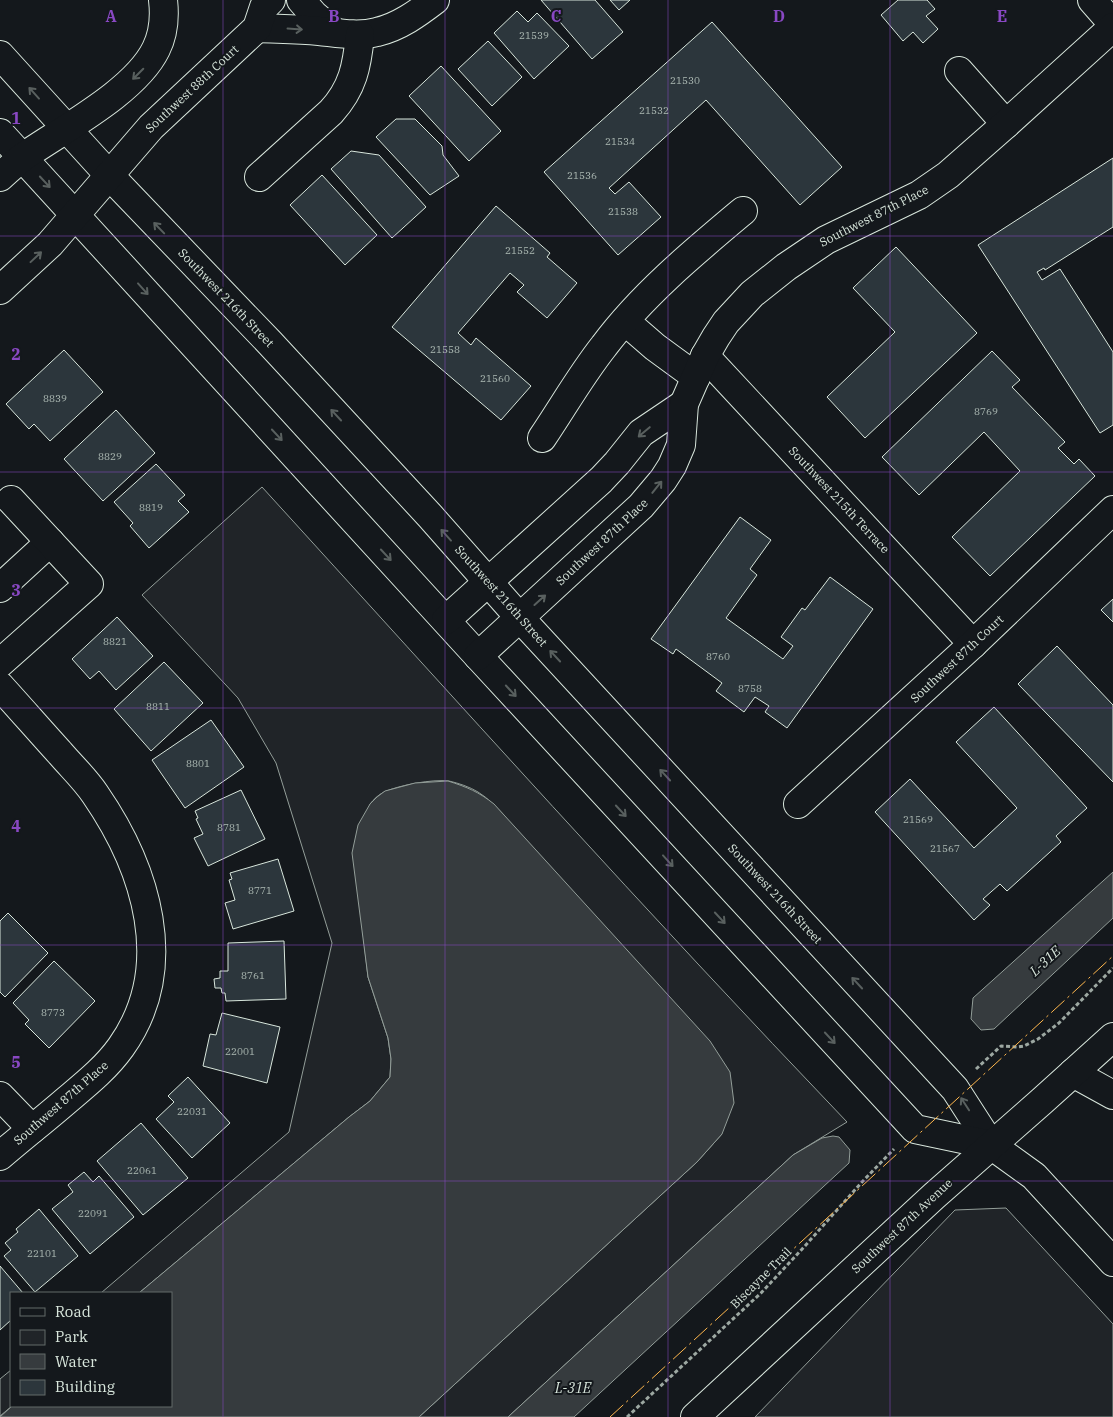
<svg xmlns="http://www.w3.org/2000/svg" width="1113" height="1417" font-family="'IBM Plex Serif',serif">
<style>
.green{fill:#202428;stroke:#939e99}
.water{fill:#363b3e;stroke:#939e99}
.building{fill:#2c363c;stroke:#d8e6dc}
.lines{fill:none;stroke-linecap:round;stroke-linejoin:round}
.minor-casing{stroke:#d8e6dc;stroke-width:30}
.path{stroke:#9da8a2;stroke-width:3;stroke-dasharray:4 2.5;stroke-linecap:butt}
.minor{stroke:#14181c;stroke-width:28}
.power{stroke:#ffb74d;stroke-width:1;stroke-dasharray:18 4 2.5 4;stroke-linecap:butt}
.oneway{stroke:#59605f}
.grid{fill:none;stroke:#8948c3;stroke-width:1;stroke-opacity:0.55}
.labels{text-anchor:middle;stroke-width:4;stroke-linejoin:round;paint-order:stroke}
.number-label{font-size:10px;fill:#adbab4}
.street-label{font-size:12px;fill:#d8e6dc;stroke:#14181c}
.water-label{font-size:14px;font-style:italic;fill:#d8e6dc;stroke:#14181c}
.grid-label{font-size:16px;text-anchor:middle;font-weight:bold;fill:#8948c3;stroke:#14181c;stroke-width:4;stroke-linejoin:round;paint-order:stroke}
</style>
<rect width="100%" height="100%" fill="#14181c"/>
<!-- green -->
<g class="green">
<path d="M262 487C456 700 648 914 847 1122L793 1155 508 1417H419L697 1162 722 1134 504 815C496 807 488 798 478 792 470 787 458 783 449 781 432 779 400 785 384 792 378 795 374 799 370 804L362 924 368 977 388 1038 391 1059 390 1077 370 1101 349 1117 139 1293H101L289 1132 332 943 276 763 238 698 142 595Z"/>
<polygon points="1006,1208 1113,1324 1113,1417 755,1417 955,1210"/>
<polygon points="11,1370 11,1406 12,1406 0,1416 0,1379"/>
</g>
<!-- water -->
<g class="water">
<path d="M448 781C467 787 479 792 494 804L710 1041 730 1072 734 1103 722 1134 697 1162 419 1417H0L12 1406H171V1293H139L349 1117 370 1101 390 1077 391 1059 388 1038 368 977 352 853 358 825 370 804 377 797 385 791 415 783Z"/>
<polygon points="1113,872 1113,918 994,1029 981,1030 971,1019 973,998"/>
<polygon points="833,1136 839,1137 850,1150 849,1163 574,1417 508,1417 793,1155 822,1138"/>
</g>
<!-- building -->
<g class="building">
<polygon points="541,0 595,0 623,32 592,59"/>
<polygon points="610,0 630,0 619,10"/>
<polygon points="898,0 927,0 935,9 926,16 938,29 923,43 913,32 903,41 881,15"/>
<polygon points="517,11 528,22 537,13 569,46 534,79 494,33"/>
<polygon points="712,22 842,167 800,205 706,100 609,188 615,194 629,182 661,217 618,255 544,172"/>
<polygon points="488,41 522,77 492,106 458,69"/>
<polygon points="441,66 501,131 469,161 409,96"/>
<polygon points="396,119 415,119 442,146 443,155 459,176 430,195 376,137"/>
<polygon points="351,151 379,155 426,207 392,238 331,169"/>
<polygon points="1113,158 1113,227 1045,270 1044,268 1037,272 1042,280 1060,269 1113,352 1113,425 1100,433 978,245"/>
<polygon points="322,175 377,235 345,265 290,205"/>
<polygon points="496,206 550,253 547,257 577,283 547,318 517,292 524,285 510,273 458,333 471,345 476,338 531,386 501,420 392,327"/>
<polygon points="896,247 977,333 865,438 827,397 895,332 853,288"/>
<polygon points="64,350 103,392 50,441 34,424 29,429 6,404"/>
<polygon points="992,351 1020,380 1012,387 1065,442 1058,448 1074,464 1079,459 1095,476 990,576 952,537 1020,471 984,432 919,495 882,457"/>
<polygon points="116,410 155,453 103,501 64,459"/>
<polygon points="156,464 185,495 178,501 189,512 149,548 130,526 133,523 114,502"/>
<polygon points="740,517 771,540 750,569 757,575 726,618 783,659 793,646 781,637 802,608 805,610 830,577 873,609 787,728 765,712 769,706 755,697 744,712 716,691 722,683 676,649 673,654 651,639"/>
<polygon points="1113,599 1113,622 1101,610"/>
<polygon points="117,617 153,656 116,690 99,671 90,679 72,659"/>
<polygon points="1057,646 1113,705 1113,782 1018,684"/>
<polygon points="164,662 203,703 151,751 114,709"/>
<polygon points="994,707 1087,808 1056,836 1061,842 1007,891 1000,884 983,899 990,905 974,920 875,812 910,779 974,848 1017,808 956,742"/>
<polygon points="211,720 244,767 185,808 152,760"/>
<polygon points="241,790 265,839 208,866 194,838 203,834 196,819 198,818 195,811"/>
<polygon points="278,859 294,911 233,929 225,903 235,900 229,880 232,879 230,873"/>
<polygon points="8,913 48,953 5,997 0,992 0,921"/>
<polygon points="284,941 286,999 226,1001 225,993 222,993 221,988 215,988 214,979 220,978 220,971 228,971 228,943"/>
<polygon points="54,961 95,1001 49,1048 25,1024 29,1020 13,1003"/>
<polygon points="222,1013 280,1027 267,1083 203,1066 210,1034 216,1035"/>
<polygon points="188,1077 230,1123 192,1158 156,1119 174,1102 168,1096"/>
<polygon points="141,1123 188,1178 143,1215 97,1161"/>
<polygon points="84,1172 93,1182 99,1176 134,1217 90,1254 52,1209 73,1192 68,1185"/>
<polygon points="39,1209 78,1256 35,1292 4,1256 11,1250 5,1243 18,1232 16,1229"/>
<polygon points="0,1266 23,1293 11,1293 11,1320 0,1330"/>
</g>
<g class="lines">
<defs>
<g id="minor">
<polyline points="301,0 314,15 334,32"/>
<polyline points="1092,0 1113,24"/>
<path d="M257 28C278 29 298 29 319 31 338 33 358 37 377 32 399 27 418 13 435 0"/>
<polyline points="0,55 109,175 270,343 430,516 520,618 955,1089 991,1145 1034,1176 1113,1262"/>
<polyline points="959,71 1006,124"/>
<polyline points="0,133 478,656 915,1129 991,1145"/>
<path d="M0 177C8 170 15 163 23 157 63 129 135 92 156 49 164 33 165 17 163 0"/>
<path d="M259 177 331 112C353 88 357 66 360 35"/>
<polyline points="0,290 50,244 151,127 257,28 264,7 271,0"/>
<polyline points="625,321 655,347 696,377"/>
<polyline points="705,356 973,644"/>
<path d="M542 438C563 407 581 375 604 346 642 295 694 252 743 211"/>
<polyline points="0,588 50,542"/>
<polyline points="446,620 601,480 617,463 641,433 684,404"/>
<polyline points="478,656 641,506 663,480 672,466 681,445 684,404 705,356 716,337 726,322 752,294 786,267 826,240 919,195 948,175 1006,124 1113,27"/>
<polyline points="0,663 89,584 11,500"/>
<path d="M0 686C20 708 40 731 60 753 72 767 85 779 95 794 146 868 178 967 121 1047 106 1068 86 1084 67 1100 45 1119 22 1137 0 1156"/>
<polyline points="798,804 973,644 1113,510"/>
<polyline points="1073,1073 1113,1095"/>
<polyline points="0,1096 32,1129"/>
<polyline points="695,1417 934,1196 1042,1101 1113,1037"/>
</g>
</defs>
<!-- minor casing -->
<use href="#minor" class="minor-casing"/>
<!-- path -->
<g class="path">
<polyline points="976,1069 1001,1046 1017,1047 1024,1046 1038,1039 1059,1023 1113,968"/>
<polyline points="627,1417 761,1293 804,1247 862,1182 894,1149"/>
</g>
<!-- minor -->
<use href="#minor" class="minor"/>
<!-- power -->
<polyline class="power" points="610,1417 1113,956"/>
</g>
<!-- one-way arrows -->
<defs><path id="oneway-shaft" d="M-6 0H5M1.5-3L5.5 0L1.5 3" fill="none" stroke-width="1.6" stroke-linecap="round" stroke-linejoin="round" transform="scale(1.25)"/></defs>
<g class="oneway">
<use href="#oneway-shaft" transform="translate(295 29) rotate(4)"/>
<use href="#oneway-shaft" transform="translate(138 74) rotate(135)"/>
<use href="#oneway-shaft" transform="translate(34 93) rotate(-132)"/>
<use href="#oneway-shaft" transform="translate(45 182) rotate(47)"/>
<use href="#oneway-shaft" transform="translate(159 228) rotate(-134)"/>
<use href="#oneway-shaft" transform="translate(36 257) rotate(-43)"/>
<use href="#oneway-shaft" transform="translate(143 289) rotate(48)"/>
<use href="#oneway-shaft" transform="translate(336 415) rotate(-133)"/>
<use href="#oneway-shaft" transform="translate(644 432) rotate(140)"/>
<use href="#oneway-shaft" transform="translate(277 435) rotate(47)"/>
<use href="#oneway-shaft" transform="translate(657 487) rotate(-51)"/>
<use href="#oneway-shaft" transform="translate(446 535) rotate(-132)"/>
<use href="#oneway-shaft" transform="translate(386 555) rotate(47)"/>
<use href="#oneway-shaft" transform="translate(540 600) rotate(-42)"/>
<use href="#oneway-shaft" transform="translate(555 656) rotate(-133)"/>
<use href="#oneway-shaft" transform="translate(511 691) rotate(47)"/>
<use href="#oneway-shaft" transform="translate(665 775) rotate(-133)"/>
<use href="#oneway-shaft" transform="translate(621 811) rotate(47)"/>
<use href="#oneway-shaft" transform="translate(668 861) rotate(48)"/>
<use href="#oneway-shaft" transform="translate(720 918) rotate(47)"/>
<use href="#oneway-shaft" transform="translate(857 983) rotate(-133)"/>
<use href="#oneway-shaft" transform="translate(830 1038) rotate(47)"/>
<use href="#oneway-shaft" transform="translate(965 1104) rotate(-123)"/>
</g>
<!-- grid -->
<path class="grid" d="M223 0V1417M445 0V1417M668 0V1417M890 0V1417M0 236H1113M0 472H1113M0 708H1113M0 945H1113M0 1181H1113"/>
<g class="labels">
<!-- number labels -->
<g class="number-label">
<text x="534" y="39">21539</text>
<text x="685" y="84">21530</text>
<text x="654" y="114">21532</text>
<text x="620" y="145">21534</text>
<text x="582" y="179">21536</text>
<text x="623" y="215">21538</text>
<text x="520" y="254">21552</text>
<text x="445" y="353">21558</text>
<text x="495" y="382">21560</text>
<text x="55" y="402">8839</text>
<text x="986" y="415">8769</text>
<text x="110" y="460">8829</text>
<text x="151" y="511">8819</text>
<text x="115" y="645">8821</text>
<text x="718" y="660">8760</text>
<text x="750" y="692">8758</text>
<text x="158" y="710">8811</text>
<text x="198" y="767">8801</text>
<text x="918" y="823">21569</text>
<text x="229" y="831">8781</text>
<text x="945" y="852">21567</text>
<text x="260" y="894">8771</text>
<text x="253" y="979">8761</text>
<text x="53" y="1016">8773</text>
<text x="240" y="1055">22001</text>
<text x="192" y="1115">22031</text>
<text x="142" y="1174">22061</text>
<text x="93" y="1217">22091</text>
<text x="42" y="1257">22101</text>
</g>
<!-- street labels -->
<g class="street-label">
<text transform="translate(192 89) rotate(-43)" y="4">Southwest 88th Court</text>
<text transform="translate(874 216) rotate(-27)" y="4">Southwest 87th Place</text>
<text transform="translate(226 298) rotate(46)" y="4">Southwest 216th Street</text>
<text transform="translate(839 500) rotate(47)" y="4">Southwest 215th Terrace</text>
<text transform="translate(602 542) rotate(-43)" y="4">Southwest 87th Place</text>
<text transform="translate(501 596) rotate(48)" y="4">Southwest 216th Street</text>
<text transform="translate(957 659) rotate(-43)" y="4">Southwest 87th Court</text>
<text transform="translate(775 894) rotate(47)" y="4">Southwest 216th Street</text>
<text transform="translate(61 1103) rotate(-41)" y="4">Southwest 87th Place</text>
<text transform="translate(902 1226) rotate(-43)" y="4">Southwest 87th Avenue</text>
<text transform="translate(761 1278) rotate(-45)" y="4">Biscayne Trail</text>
</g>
<!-- water labels -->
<g class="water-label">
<text transform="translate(1045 961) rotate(-43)" y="5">L-31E</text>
<text x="573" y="1393">L-31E</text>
</g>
</g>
<g class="grid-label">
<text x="111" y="22">A</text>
<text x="334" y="22">B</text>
<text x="556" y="22">C</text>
<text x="779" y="22">D</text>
<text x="1002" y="22">E</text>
<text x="16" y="124">1</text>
<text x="16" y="360">2</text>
<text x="16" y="596">3</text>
<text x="16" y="832">4</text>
<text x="16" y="1068">5</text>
</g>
<!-- legend -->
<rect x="10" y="1292" width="162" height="115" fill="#14181c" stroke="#626a69"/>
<rect x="20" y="1308" width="25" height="8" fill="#14181c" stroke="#626a69"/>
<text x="55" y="1317" font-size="15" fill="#d8e6dc">Road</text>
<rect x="20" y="1330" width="25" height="15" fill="#202428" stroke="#626a69"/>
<text x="55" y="1342" font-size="15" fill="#d8e6dc">Park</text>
<rect x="20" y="1354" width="25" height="15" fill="#363b3e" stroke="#626a69"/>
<text x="55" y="1367" font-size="15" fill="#d8e6dc">Water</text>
<rect x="20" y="1380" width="25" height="15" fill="#2c363c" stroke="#626a69"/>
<text x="55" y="1392" font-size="15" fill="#d8e6dc">Building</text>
</svg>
